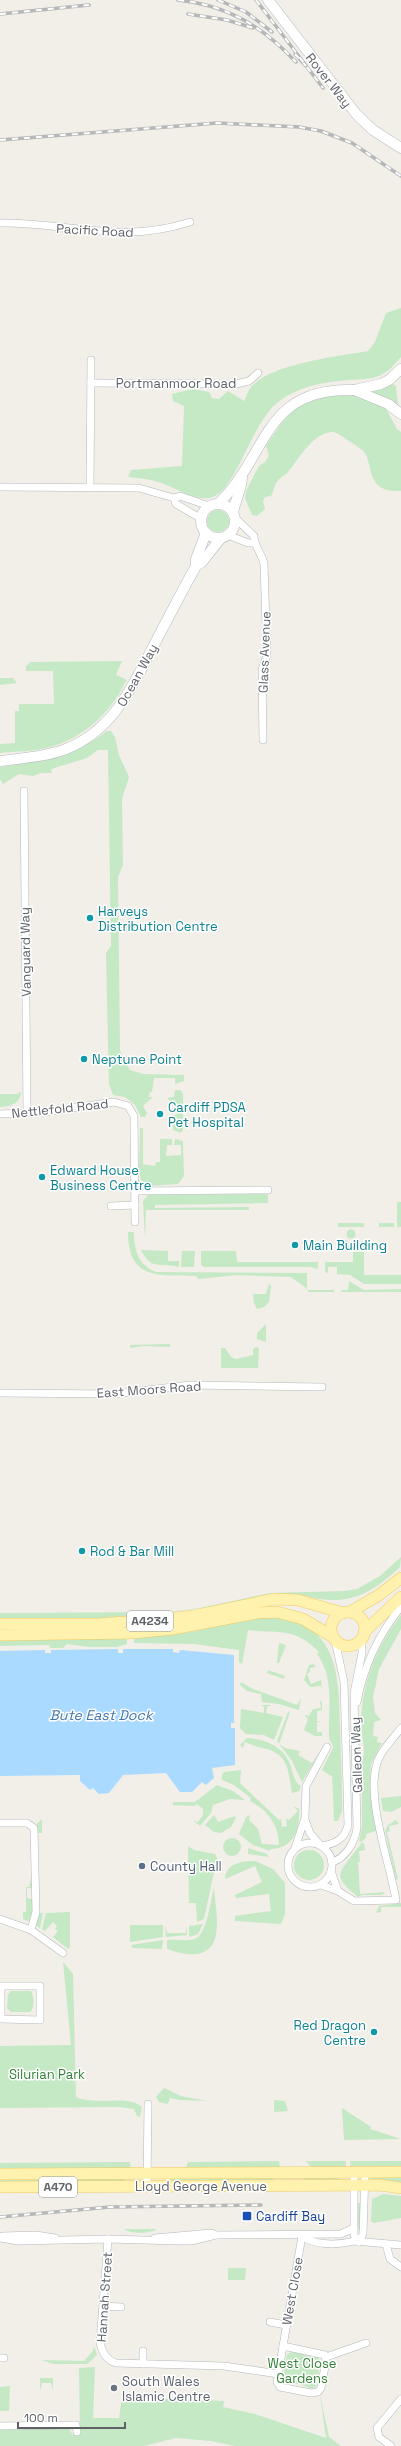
<svg xmlns="http://www.w3.org/2000/svg" width="401" height="2446" font-family="'Space Grotesk',sans-serif">
<style>
.green{fill:#c5e8c5}
.water{fill:#aadaff}
.lines{fill:none;stroke-linecap:round;stroke-linejoin:round}
.street-casing{stroke:#b5b8bc;stroke-width:8}
.secondary-casing{stroke:#b6babf;stroke-width:11}
.primary-casing{stroke:#f2c960;stroke-width:12}
.street{stroke:#fff;stroke-width:7}
.secondary{stroke:#fff;stroke-width:10}
.primary{stroke:#fff2af;stroke-width:11}
.rail-casing{stroke:#b6b7b8;stroke-width:3.5}
.rail{stroke:#fff;stroke-width:2;stroke-dasharray:6;stroke-linecap:butt}
.culture-dot{fill:#0f9aa8;stroke:#fff;stroke-width:1.5}
.service-dot{fill:#5c6f8a;stroke:#fff;stroke-width:1.5}
.transit-dot{fill:#1a4fb4;stroke:#fff;stroke-width:1.5}
.worship-dot{fill:#6b7280;stroke:#fff;stroke-width:1.5}
.labels{text-anchor:middle;stroke-width:3;stroke-linejoin:round;paint-order:stroke}
.shield{fill:#fff;stroke:#8f9295;stroke-width:1}
.shield-label{font-size:12px;font-weight:bold;fill:#5f6368}
.street-label{font-size:13px;fill:#5f6368;stroke:#fff}
.culture-label{font-size:13px;fill:#0d838f;stroke:#fff;text-anchor:start}
.service-label{font-size:13px;fill:#4e5e75;stroke:#fff;text-anchor:start}
.park-label{font-size:13px;fill:#348238;stroke:#fff}
.transit-label{font-size:13px;fill:#164399;stroke:#fff;text-anchor:start}
.worship-label{font-size:13px;fill:#5b616d;stroke:#fff;text-anchor:start}
.water-label{font-size:14px;font-style:italic;fill:#4174aa;stroke:#fff}
</style>
<rect width="100%" height="100%" fill="#f1efe8"/>
<!-- green -->
<g class="green">
<path d="M401 308V357C395 364 389 371 381 375 371 380 358 379 348 380 323 382 296 387 277 403 252 423 236 489 213 497 196 503 174 486 158 482 149 479 138 478 128 477L131 470 182 466 184 406 173 401 172 394 193 389 209 392 212 398 219 399 228 391 244 401C246 397 248 391 251 387 270 364 339 356 368 351L375 342 386 313Z"/>
<polygon points="393,384 396,386 398,405 365,392 383,389"/>
<path d="M331 395 354 396 385 407 397 429 401 432V491C372 492 373 478 367 457 365 450 355 445 349 441 344 438 337 431 331 432 312 434 298 460 288 472 284 476 279 478 276 483 274 487 274 491 271 496L265 497 263 501 265 509 257 516 252 515 245 498 246 491 259 466 265 462 269 456 266 446C286 416 293 402 331 395Z"/>
<circle cx="218" cy="521" r="11"/>
<path d="M122 661 116 675 127 680 125 683C109 715 81 740 46 748 31 752 15 751 0 753V744L15 743V711H19V704H54L53 671H26V666L31 662Z"/>
<polygon points="0,678 13,678 17,683 0,685"/>
<path d="M107 731H111L115 737 119 755 129 777 122 799 123 865 118 877 120 1051 130 1070 143 1074 184 1075V1081L175 1084V1078H154L152 1092H150L149 1097H153L143 1106 147 1113 145 1117H141L135 1105 125 1097 113 1095 109 1084 106 953 111 946 108 750H98L87 758 51 769 52 773H41L33 776 19 774 3 784 0 779V767C41 761 73 757 107 731Z"/>
<polygon points="175,1090 180,1090 183,1094 183,1129 181,1133 173,1130 172,1118 180,1111 167,1098 174,1097"/>
<path d="M19 1092H21C21 1103 10 1107 0 1107V1094H18Z"/>
<polygon points="140,1128 143,1128 143,1164 155,1166 156,1162 160,1162 160,1139 172,1139 172,1145 167,1145 166,1156 181,1155 181,1145 174,1145 175,1139 183,1141 184,1176 178,1184 148,1186 142,1183 139,1171"/>
<polygon points="268,1194 268,1203 155,1205 155,1208 249,1207 249,1210 146,1210 145,1239 143,1201 148,1195"/>
<rect x="397" y="1202" width="4" height="25"/>
<rect x="338" y="1223" width="26" height="4"/>
<rect x="379" y="1223" width="15" height="4"/>
<circle cx="351" cy="1234" r="4.5"/>
<path d="M128 1232H134C134 1250 138 1265 156 1272L307 1273V1290H334V1292H309L305 1287 291 1277 236 1275 199 1279 196 1276C158 1275 128 1280 128 1232Z"/>
<polygon points="342,1238 344,1240 348,1241 348,1245 358,1243 358,1245 365,1245 365,1248 341,1248"/>
<path d="M141 1250 168 1251V1261H179V1267C162 1262 152 1272 141 1250Z"/>
<polygon points="182,1251 195,1251 194,1267 181,1267"/>
<polygon points="201,1251 236,1251 237,1262 318,1262 318,1269 310,1267 204,1267 201,1265"/>
<polygon points="353,1252 364,1252 364,1275 401,1275 401,1284 364,1284 350,1275 337,1274 337,1267 328,1267 328,1273 325,1272 325,1262 353,1262"/>
<polygon points="349,1281 364,1290 401,1289 401,1292 341,1292 341,1290 348,1290"/>
<polygon points="269,1284 271,1286 269,1302 264,1307 257,1309 254,1303 253,1294 266,1294"/>
<polygon points="266,1324 266,1342 257,1339 257,1333"/>
<polygon points="170,1344 170,1347 143,1346 130,1348 130,1345"/>
<polygon points="256,1347 259,1348 258,1368 221,1368 221,1348 225,1348 231,1357 236,1359 253,1355 253,1349"/>
<path d="M401 1557 400 1567C370 1595 347 1607 305 1596L119 1618 0 1619V1613L167 1612 200 1608 270 1593 344 1591 357 1589 380 1576Z"/>
<path d="M401 1615V1629L379 1669 373 1698 375 1713 381 1720 374 1722 373 1736 378 1737 377 1742 382 1743 371 1764 370 1781 376 1831 366 1834V1838L361 1842 359 1841 362 1827V1761C367 1751 361 1737 361 1725 361 1685 376 1647 401 1615Z"/>
<path d="M264 1616C337 1619 339 1670 340 1728 341 1756 342 1783 342 1811L338 1821H334L332 1775 331 1776 322 1770 333 1748C333 1743 329 1741 329 1737 328 1707 335 1679 317 1654L319 1652C294 1626 277 1634 248 1630L242 1664 239 1662V1650L194 1644 134 1643V1639H127V1644L116 1647H89L67 1644 63 1648H50L49 1645 0 1646V1639L50 1640 57 1637 186 1633Z"/>
<polygon points="279,1643 286,1645 279,1663 277,1663"/>
<polygon points="313,1664 316,1667 310,1668 310,1672 307,1674 311,1684 321,1680 322,1692 321,1686 310,1687 304,1680 309,1665"/>
<polygon points="268,1670 285,1676 284,1679 267,1673"/>
<polygon points="241,1682 253,1689 297,1705 301,1698 299,1710 279,1704 262,1702 261,1694 247,1691 240,1685"/>
<polygon points="320,1701 322,1702 322,1710 317,1711 317,1721 322,1722 317,1722 317,1732 322,1732 322,1736 315,1736 304,1730 308,1719 304,1715 309,1716 313,1709 321,1708"/>
<polygon points="261,1705 272,1705 267,1707 266,1713 283,1717 274,1740 264,1735 246,1734 240,1728 241,1709 264,1713 264,1707"/>
<polygon points="288,1712 290,1712 279,1744 285,1748 300,1751 298,1755 312,1763 321,1750 302,1782 292,1761 277,1741"/>
<path d="M247 1738C266 1739 285 1747 291 1767 293 1774 294 1782 301 1786L299 1791 292 1793C288 1770 289 1753 262 1748 256 1747 251 1744 245 1742L243 1748 240 1745Z"/>
<path d="M241 1770 240 1783 279 1820 281 1819 282 1827 287 1826 286 1818 289 1820 298 1811 293 1806 299 1809C300 1829 294 1849 270 1849V1851L253 1845 239 1834 246 1817 250 1815 249 1820 258 1829 262 1844 279 1845C279 1825 268 1810 250 1801L251 1798 234 1785 222 1780V1775L224 1772Z"/>
<polygon points="217,1785 233,1791 245,1800 230,1799 213,1805 211,1813 200,1826 193,1820 198,1822 203,1815 203,1809 197,1804 194,1806 173,1805 173,1802 195,1802"/>
<polygon points="401,1796 401,1807 391,1812 383,1811 381,1798"/>
<polygon points="214,1815 218,1822 235,1816 236,1818 231,1827 221,1833 214,1832 205,1825"/>
<polygon points="42,1819 42,1833 37,1833 37,1824"/>
<polygon points="396,1820 399,1824 389,1826 390,1831 387,1832 398,1879 396,1880 385,1831 388,1825"/>
<circle cx="232" cy="1847" r="9"/>
<path d="M361 1843H364L365 1850 359 1851 360 1862H358L360 1894 385 1892 382 1895H362L358 1897C331 1875 339 1874 356 1850 359 1846 360 1848 361 1843Z"/>
<polygon points="188,1846 194,1850 215,1854 217,1858 204,1919 197,1922 196,1903 189,1903"/>
<polygon points="248,1848 267,1854 269,1857 248,1854"/>
<circle cx="309" cy="1865" r="15"/>
<path d="M255 1861 273 1869 285 1883V1914L281 1924 235 1921V1916L271 1911 269 1894 236 1898 235 1895 262 1882 255 1866 225 1879C226 1863 242 1861 255 1861Z"/>
<polygon points="31,1878 32,1888 27,1888 27,1898 32,1899 32,1911 34,1911 32,1923 23,1919 23,1912 26,1912 26,1887 29,1887"/>
<path d="M214 1887C215 1909 229 1958 188 1954 181 1954 174 1951 167 1949V1940C176 1939 187 1942 195 1939 207 1935 211 1898 214 1887Z"/>
<polygon points="401,1903 401,1907 381,1907 381,1912 376,1913 379,1906"/>
<polygon points="70,1912 70,1947 68,1949 53,1937 58,1931 55,1929 57,1926 53,1922 45,1931 42,1929 46,1913"/>
<polygon points="39,1913 43,1913 40,1928 35,1925"/>
<polygon points="203,1924 198,1934 189,1937 189,1926"/>
<polygon points="130,1925 163,1925 163,1937 130,1942"/>
<polygon points="165,1925 167,1933 186,1933 187,1925 187,1935 166,1937"/>
<polygon points="163,1940 162,1949 133,1948 131,1945"/>
<path d="M63 1962 73 1974 76 2097C95 2106 128 2094 142 2107L140 2117 137 2116 134 2109 120 2107 0 2108V2046L71 2045Z"/>
<path d="M11 1991H31C34 1997 35 2007 30 2012H11L7 2008 8 1995Z"/>
<polygon points="164,2088 181,2096 207,2101 180,2100 170,2098 168,2104 159,2102 156,2097"/>
<polygon points="274,2100 285,2101 288,2111 274,2112"/>
<polygon points="342,2108 371,2127 370,2129 401,2139 344,2140"/>
<polygon points="279,2161 280,2168 186,2168 188,2162"/>
<polygon points="306,2161 346,2161 346,2168 312,2168"/>
<polygon points="350,2161 401,2161 401,2168 351,2169"/>
<polygon points="130,2162 131,2169 0,2170 0,2163"/>
<polygon points="273,2177 273,2181 170,2182 170,2178"/>
<polygon points="303,2177 338,2177 338,2181 305,2181"/>
<polygon points="401,2177 401,2183 372,2181 371,2178"/>
<rect x="0" y="2179" width="124" height="4"/>
<polygon points="383,2194 401,2196 401,2218 374,2223 371,2221 372,2199"/>
<polygon points="358,2203 362,2203 361,2230 358,2230"/>
<path d="M124 2229H157C150 2234 130 2234 124 2229Z"/>
<polygon points="228,2268 246,2268 245,2280 228,2280"/>
<polygon points="94,2346 97,2355 87,2364 54,2364 41,2360 84,2361 93,2351"/>
<polygon points="291,2352 318,2357 321,2362 316,2386 312,2389 299,2384 286,2384 283,2379 287,2355"/>
<polygon points="95,2367 93,2418 119,2418 122,2397 224,2401 223,2407 255,2414 326,2438 320,2395 329,2437 341,2446 235,2446 211,2441 176,2438 144,2446 0,2446 0,2429 68,2428 73,2435 80,2435 79,2368"/>
<polygon points="40,2378 53,2378 53,2391 51,2383 42,2383 40,2391"/>
<polygon points="10,2386 9,2411 0,2411 0,2387"/>
</g>
<!-- water -->
<polygon class="water" points="118,1649 118,1653 123,1653 123,1649 173,1649 173,1652 179,1653 180,1650 234,1655 234,1723 231,1723 231,1728 235,1728 235,1765 212,1768 214,1778 206,1785 202,1782 192,1792 180,1792 166,1773 123,1775 109,1793 99,1794 93,1788 90,1790 80,1781 80,1775 0,1776 0,1651 45,1650 45,1653 51,1653 51,1650"/>
<g class="lines">
<defs>
<g id="street">
<path d="M0 223C69 222 118 245 190 222"/>
<polyline points="91,383 236,384 249,381 258,373"/>
<polyline points="0,487 139,488 174,498 180,496 209,506"/>
<polyline points="90,488 91,360"/>
<polyline points="174,498 176,504 200,518"/>
<path d="M234 517 254 536C254 546 262 554 264 564L267 655 262 670 263 740"/>
<polyline points="228,535 248,543 254,543"/>
<polyline points="24,791 27,1113"/>
<polyline points="0,1114 45,1112 114,1102 128,1106 134,1116 135,1222"/>
<polyline points="135,1191 268,1190"/>
<polyline points="111,1206 135,1205"/>
<polyline points="0,1393 114,1394 190,1385 322,1387"/>
<path d="M357 1702C364 1665 378 1635 401 1607"/>
<polyline points="305,1820 310,1833 320,1845"/>
<polyline points="0,1823 27,1823 34,1828 36,1912 31,1930"/>
<circle cx="310" cy="1865" r="22"/>
<path d="M321 1846C335 1844 345 1839 348 1825L344 1682 335 1640"/>
<polyline points="295,1848 305,1818 306,1786 327,1747"/>
<path d="M332 1862C345 1859 355 1842 357 1828L354 1693 362 1653V1637"/>
<polyline points="331,1871 338,1891"/>
<path d="M321 1885 338 1891 354 1901 396 1900C390 1863 363 1792 379 1758 384 1747 394 1738 401 1728"/>
<polyline points="0,1919 31,1930 63,1953"/>
<polyline points="0,1986 40,1986 40,2020 1,2019 1,1986"/>
<polyline points="354,2172 354,2235 359,2242"/>
<polyline points="147,2187 148,2104"/>
<polyline points="2,2236 36,2235 55,2238"/>
<path d="M302 2236C314 2246 340 2245 354 2241L401 2245"/>
<polyline points="0,2238 18,2241 108,2239 180,2241 191,2241 216,2235"/>
<polyline points="155,2238 211,2233 216,2235 341,2234 354,2228"/>
<path d="M108 2239 100 2343C102 2352 106 2360 116 2363L224 2366 279 2374"/>
<polyline points="359,2242 363,2234 365,2172"/>
<polyline points="386,2244 390,2259 401,2267"/>
<polyline points="103,2306 121,2307"/>
<polyline points="270,2322 286,2325"/>
<polygon points="283,2346 325,2355 326,2361 321,2388 318,2392 311,2393 280,2387 277,2382"/>
<polyline points="283,2346 302,2236"/>
<polyline points="326,2357 366,2343"/>
<polyline points="0,2358 4,2358"/>
<polyline points="143,2364 143,2351"/>
<polyline points="0,2426 76,2425 77,2432"/>
<polyline points="391,2446 379,2437 377,2428 401,2399"/>
</g>
<g id="secondary">
<polyline points="268,0 357,115 373,130 401,148"/>
<polyline points="354,390 381,384 389,380 401,369"/>
<polyline points="354,390 388,404 401,414"/>
<path d="M219 503C269 454 263 387 354 390"/>
<circle cx="218" cy="521" r="17"/>
<path d="M233 513C235 500 242 489 242 477"/>
<polyline points="196,566 202,562 221,538"/>
<path d="M0 761C22 758 45 757 66 749 113 730 131 689 153 647 167 620 181 593 196 566V559L206 533"/>
</g>
<g id="primary">
<polyline points="350,1612 379,1595 401,1578"/>
<circle cx="348" cy="1629" r="17"/>
<polyline points="0,1624 97,1624 156,1620 193,1616 274,1599 298,1600 343,1613"/>
<polyline points="364,1632 401,1597"/>
<polyline points="0,1635 133,1633 173,1629 257,1613 277,1612 303,1619 333,1637"/>
<polyline points="0,2174 401,2172"/>
<polyline points="0,2187 380,2185 401,2188"/>
</g>
</defs>
<!-- street casing -->
<use href="#street" class="street-casing"/>
<!-- secondary casing -->
<use href="#secondary" class="secondary-casing"/>
<!-- primary casing -->
<use href="#primary" class="primary-casing"/>
<!-- street -->
<use href="#street" class="street"/>
<!-- secondary -->
<use href="#secondary" class="secondary"/>
<!-- primary -->
<use href="#primary" class="primary"/>
<defs>
<g id="rail">
<path d="M178 0C227 5 262 26 296 62"/>
<polyline points="218,0 246,12 272,32"/>
<polyline points="256,0 323,88"/>
<polyline points="0,14 89,5"/>
<polyline points="188,14 227,20 253,28"/>
<polyline points="295,54 306,66"/>
<polyline points="0,140 217,123 299,127 321,131 352,143 401,176"/>
<polyline points="0,2217 110,2207 261,2205"/>
</g>
</defs>
<!-- rail casing -->
<use href="#rail" class="rail-casing"/>
<!-- rail -->
<use href="#rail" class="rail"/>
</g>
<!-- markers -->
<g class="culture-dot">
<circle cx="90" cy="918" r="4"/>
<circle cx="84" cy="1059" r="4"/>
<circle cx="160" cy="1114" r="4"/>
<circle cx="42" cy="1177" r="4"/>
<circle cx="295" cy="1245" r="4"/>
<circle cx="82" cy="1551" r="4"/>
<circle cx="374" cy="2032" r="4"/>
</g>
<circle class="service-dot" cx="142" cy="1866" r="4"/>
<rect class="transit-dot" x="242" y="2211" width="10" height="10" rx="2"/>
<circle class="worship-dot" cx="114" cy="2388" r="4"/>
<g class="labels">
<!-- shield labels -->
<g class="shield">
<rect x="127" y="1611" width="46" height="20" rx="3"/>
<rect x="39" y="2177" width="38" height="20" rx="3"/>
</g>
<g class="shield-label">
<text x="150" y="1625">A4234</text>
<text x="58" y="2191">A470</text>
</g>
<!-- street labels -->
<g class="street-label">
<text transform="translate(329 80) rotate(52)" y="5">Rover Way</text>
<text transform="translate(95 230) rotate(3)" y="5">Pacific Road</text>
<text x="176" y="388">Portmanmoor Road</text>
<text transform="translate(264 652) rotate(-88)" y="5">Glass Avenue</text>
<text transform="translate(137 675) rotate(-61)" y="5">Ocean Way</text>
<text transform="translate(25 952) rotate(-91)" y="5">Vanguard Way</text>
<text transform="translate(60 1108) rotate(-6)" y="5">Nettlefold Road</text>
<text transform="translate(149 1389) rotate(-4)" y="5">East Moors Road</text>
<text transform="translate(356 1755) rotate(-92)" y="5">Galleon Way</text>
<text x="201" y="2191">Lloyd George Avenue</text>
<text transform="translate(292 2291) rotate(-80)" y="5">West Close</text>
<text transform="translate(104 2297) rotate(-86)" y="5">Hannah Street</text>
</g>
<!-- culture labels -->
<g class="culture-label">
<text x="98" y="916">Harveys<tspan x="98" dy="15">Distribution Centre</tspan></text>
<text x="92" y="1064">Neptune Point</text>
<text x="168" y="1112">Cardiff PDSA<tspan x="168" dy="15">Pet Hospital</tspan></text>
<text x="50" y="1175">Edward House<tspan x="50" dy="15">Business Centre</tspan></text>
<text x="303" y="1250">Main Building</text>
<text x="90" y="1556">Rod &amp; Bar Mill</text>
<text x="366" y="2030" text-anchor="end">Red Dragon<tspan x="366" dy="15">Centre</tspan></text>
</g>
<!-- service labels -->
<g class="service-label">
<text x="150" y="1871">County Hall</text>
</g>
<!-- park labels -->
<g class="park-label">
<text x="47" y="2079">Silurian Park</text>
<text x="302" y="2368">West Close<tspan x="302" dy="15">Gardens</tspan></text>
</g>
<!-- transit labels -->
<g class="transit-label">
<text x="256" y="2221">Cardiff Bay</text>
</g>
<!-- worship labels -->
<g class="worship-label">
<text x="122" y="2386">South Wales<tspan x="122" dy="15">Islamic Centre</tspan></text>
</g>
<!-- water labels -->
<g class="water-label">
<text x="101" y="1720">Bute East Dock</text>
</g>
</g>
<!-- scale -->
<path d="M18 2422v6h107v-6" fill="none" stroke="#5f6368" stroke-width="2"/>
<text x="24" y="2422" font-size="12" fill="#5f6368" stroke="#ffffff" stroke-width="3" paint-order="stroke">100 m</text>
</svg>
